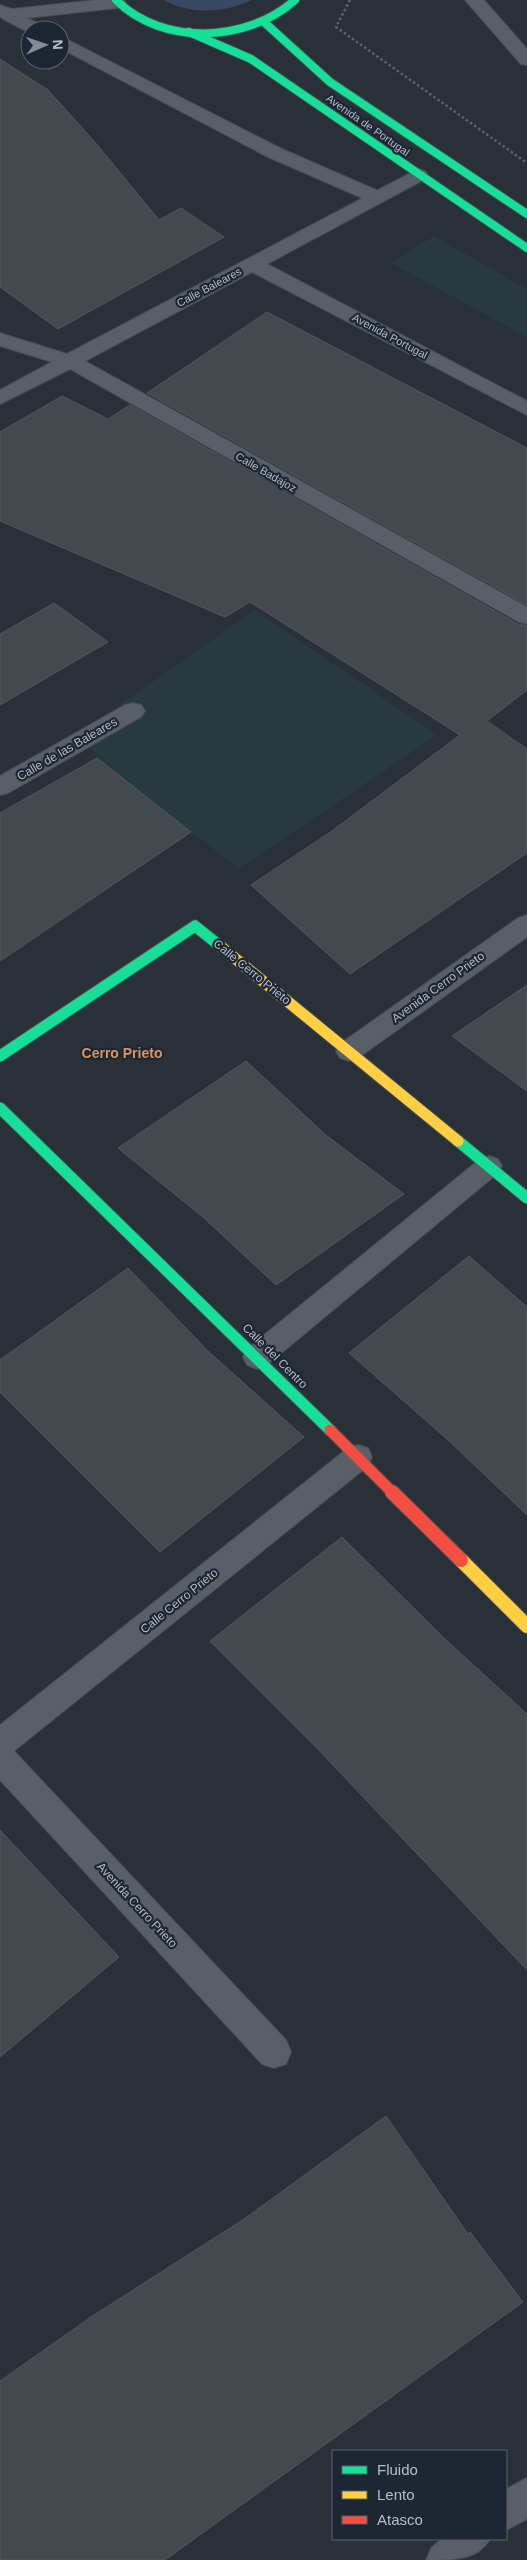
<svg xmlns="http://www.w3.org/2000/svg" width="527" height="2560" font-family="Arial,sans-serif">
<style>
.green{fill:#273a3e}
.water{fill:#384963}
.building{fill:#444950;stroke:#52575f}
.lines{fill:none;stroke-linecap:round;stroke-linejoin:round}
.lane-casing{stroke:#484c53;stroke-width:2}
.street-casing{stroke:#484c53;stroke-width:2}
.fast-far1-casing{stroke:#484c53;stroke-width:10}
.fast-casing{stroke:#484c53;stroke-width:13}
.slow-far1-casing{stroke:#484c53;stroke-width:13}
.slow-casing{stroke:#484c53;stroke-width:16}
.jam-far1-casing{stroke:#484c53;stroke-width:13}
.jam-casing{stroke:#484c53;stroke-width:16}
.path{stroke:#5d636a;stroke-width:2.5;stroke-dasharray:2.5 2.5;stroke-linecap:butt}
.lane{fill:#5a5e66;fill-rule:evenodd}
.street{fill:#5a5e66;fill-rule:evenodd}
.fast-far1{stroke:#16e098;stroke-width:8}
.fast{stroke:#16e098;stroke-width:11}
.slow-far1{stroke:#ffcf43;stroke-width:11}
.slow{stroke:#ffcf43;stroke-width:14}
.jam-far1{stroke:#f24e42;stroke-width:11}
.jam{stroke:#f24e42;stroke-width:14}
.labels{text-anchor:middle;stroke-width:4.5;stroke-linejoin:round;paint-order:stroke}
.far-street-label{font-size:11px;fill:#b4bcc9;stroke:#1d2633}
.street-label{font-size:12px;fill:#b4bcc9;stroke:#1d2633}
.neighbourhood-label{font-size:14px;font-weight:bold;fill:#d59563;stroke:#1d2633}
</style>
<rect width="100%" height="100%" fill="#2a3038"/>
<!-- green -->
<g class="green">
<polygon points="434,236 527,289 527,337 391,263"/>
<polygon points="255,610 437,735 239,869 97,758 84,730"/>
</g>
<!-- water -->
<path class="water" d="M164 0H251C226 13 189 15 164 0Z"/>
<!-- building -->
<g class="building">
<polygon points="0,59 48,90 94,141 159,220 181,208 224,237 58,329 0,287"/>
<polygon points="267,312 527,448 527,605 147,393"/>
<polygon points="62,396 108,419 130,405 518,624 527,626 527,690 487,721 527,749 527,853 350,974 251,885 332,831 460,735 250,602 225,617 0,521 0,432"/>
<polygon points="54,603 108,642 0,705 0,634"/>
<polygon points="97,758 191,832 0,961 0,813"/>
<polygon points="527,985 527,1091 452,1036"/>
<polygon points="246,1061 327,1136 404,1194 276,1285 204,1218 118,1148"/>
<polygon points="469,1256 527,1307 527,1515 447,1439 349,1353"/>
<polygon points="128,1268 209,1352 304,1437 160,1552 0,1392 0,1360"/>
<polygon points="342,1537 445,1639 527,1714 527,1970 315,1746 210,1641"/>
<polygon points="0,1830 119,1957 0,2057"/>
<polygon points="386,2116 468,2234 470,2232 523,2302 165,2560 0,2560 0,2381 91,2317 244,2219"/>
</g>
<g class="lines">
<defs>
<g id="lane">
<polygon points="9,10 44,26 47,30 30,30 30,33 3,19 0,15 3,11"/>
<polygon points="60,36 282,149 383,193 386,197 383,201 369,201 268,157 60,48"/>
<polygon points="133,703 141,705 145,711 141,717 8,793 0,795 0,776 125,705"/>
</g>
<g id="street">
<polygon points="96,0 124,0 126,3 123,7 117,8 9,20 0,17 0,5 12,9"/>
<polygon points="465,0 484,0 527,49 527,65 521,64"/>
<polygon points="418,169 425,171 428,175 425,179 267,264 527,401 527,415 252,272 85,361 527,607 527,624 519,622 70,369 0,404 0,390 52,362 0,346 0,333 67,354"/>
<polygon points="527,915 527,937 358,1058 349,1061 340,1058 336,1051 340,1044 518,918"/>
<polygon points="489,1156 498,1159 502,1166 498,1173 267,1365 257,1369 247,1365 243,1357 247,1349 480,1159"/>
<polygon points="358,1445 368,1448 372,1457 368,1466 14,1751 286,2040 291,2052 286,2064 274,2068 262,2064 0,1780 0,1725 348,1448"/>
<polygon points="527,2478 527,2519 506,2530 506,2489"/>
<path d="M442 2539H490C478 2560 455 2560 426 2560L432 2547Z"/>
</g>
<g id="fast-far1">
<path d="M116 0C162 46 247 43 295 0"/>
<polyline points="264,22 330,82 527,214"/>
<polyline points="189,32 251,59 527,248"/>
</g>
<g id="fast">
<polyline points="0,1056 195,926 220,946"/>
<polyline points="0,1108 330,1430"/>
<polyline points="458,1141 527,1198"/>
</g>
<polyline id="slow-far1" points="220,946 458,1141"/>
<polyline id="slow" points="461,1560 527,1626"/>
<polyline id="jam-far1" points="330,1430 393,1493"/>
<polyline id="jam" points="392,1492 461,1560"/>
</defs>
<!-- lane casing -->
<use href="#lane" class="lane-casing"/>
<!-- street casing -->
<use href="#street" class="street-casing"/>
<!-- fast-far1 casing -->
<use href="#fast-far1" class="fast-far1-casing"/>
<!-- fast casing -->
<use href="#fast" class="fast-casing"/>
<!-- slow-far1 casing -->
<use href="#slow-far1" class="slow-far1-casing"/>
<!-- slow casing -->
<use href="#slow" class="slow-casing"/>
<!-- jam-far1 casing -->
<use href="#jam-far1" class="jam-far1-casing"/>
<!-- jam casing -->
<use href="#jam" class="jam-casing"/>
<!-- path -->
<polyline class="path" points="350,0 336,27 527,163"/>
<!-- lane -->
<use href="#lane" class="lane"/>
<!-- street -->
<use href="#street" class="street"/>
<!-- fast-far1 -->
<use href="#fast-far1" class="fast-far1"/>
<!-- fast -->
<use href="#fast" class="fast"/>
<!-- slow-far1 -->
<use href="#slow-far1" class="slow-far1"/>
<!-- slow -->
<use href="#slow" class="slow"/>
<!-- jam-far1 -->
<use href="#jam-far1" class="jam-far1"/>
<!-- jam -->
<use href="#jam" class="jam"/>
</g>
<g class="labels">
<!-- far-street labels -->
<g class="far-street-label">
<text transform="translate(368 125) rotate(35)" y="4">Avenida de Portugal</text>
<text transform="translate(209 287) rotate(-28)" y="4">Calle Baleares</text>
<text transform="translate(390 336) rotate(28)" y="4">Avenida Portugal</text>
<text transform="translate(266 472) rotate(30)" y="4">Calle Badajoz</text>
</g>
<!-- street labels -->
<g class="street-label">
<text transform="translate(67 749) rotate(-30)" y="4">Calle de las Baleares</text>
<text transform="translate(252 972) rotate(39)" y="4">Calle Cerro Prieto</text>
<text transform="translate(438 987) rotate(-36)" y="4">Avenida Cerro Prieto</text>
<text transform="translate(275 1356) rotate(45)" y="4">Calle del Centro</text>
<text transform="translate(179 1601) rotate(-39)" y="4">Calle Cerro Prieto</text>
<text transform="translate(137 1905) rotate(47)" y="4">Avenida Cerro Prieto</text>
</g>
<!-- neighbourhood labels -->
<g class="neighbourhood-label">
<text x="122" y="1058">Cerro Prieto</text>
</g>
</g>
<!-- legend -->
<rect x="332" y="2450" width="175" height="90" fill="#1d2633" stroke="#59626f"/>
<rect x="342" y="2466" width="25" height="8" fill="#16e098" stroke="#59626f"/>
<text x="377" y="2475" font-size="15" fill="#b4bcc9">Fluido</text>
<rect x="342" y="2491" width="25" height="8" fill="#ffcf43" stroke="#59626f"/>
<text x="377" y="2500" font-size="15" fill="#b4bcc9">Lento</text>
<rect x="342" y="2516" width="25" height="8" fill="#f24e42" stroke="#59626f"/>
<text x="377" y="2525" font-size="15" fill="#b4bcc9">Atasco</text>
<!-- north arrow -->
<g transform="translate(45 45) rotate(88)"><circle r="24" fill="#1d2633" stroke="#59626f"/>
<path d="M0-4L9 19L0 12L-9 19Z" fill="#848b96"/>
<text y="-8" font-size="14" font-weight="bold" text-anchor="middle" fill="#b4bcc9">N</text>
</g>
</svg>
